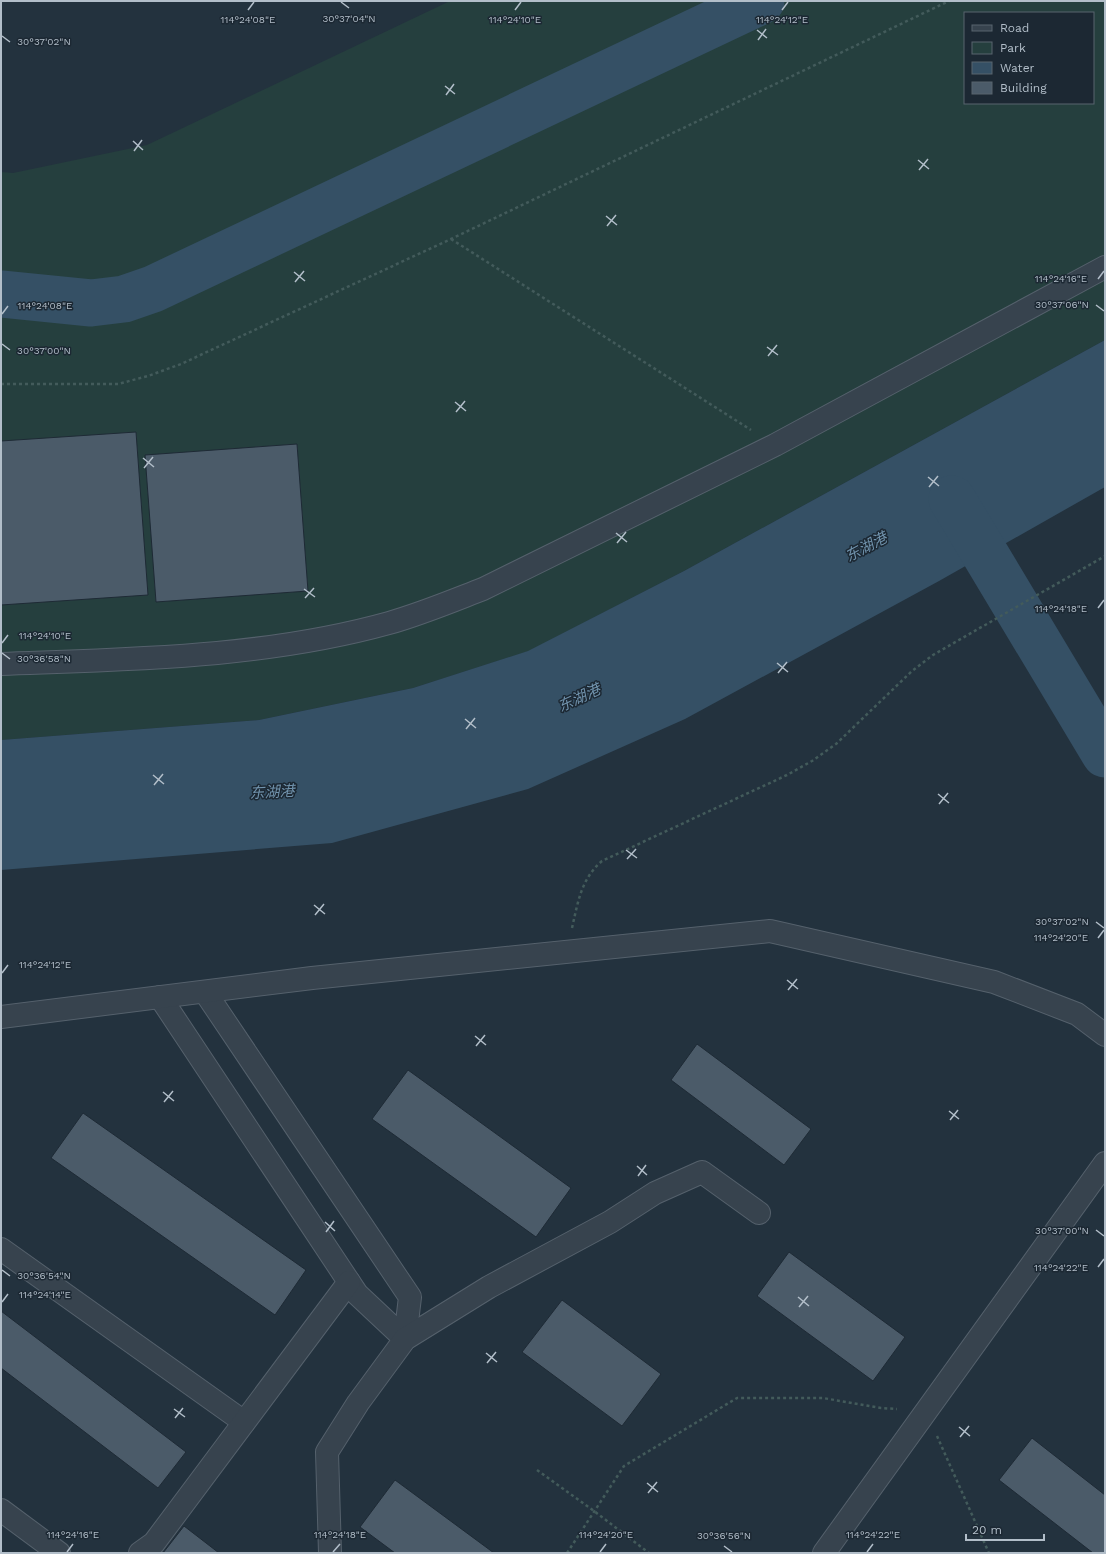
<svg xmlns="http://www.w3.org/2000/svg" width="1106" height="1554" font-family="'Work Sans','Noto Sans SC',sans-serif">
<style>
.green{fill:#253f3e;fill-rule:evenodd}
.water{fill:#355065}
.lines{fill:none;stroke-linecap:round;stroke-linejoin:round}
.river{stroke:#355065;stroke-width:47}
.building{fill:#4b5b69;stroke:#1e2a35}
.minor-casing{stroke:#55616c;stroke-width:24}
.path{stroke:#435b5b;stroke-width:2.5;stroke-dasharray:3 3;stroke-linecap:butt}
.minor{stroke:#37434e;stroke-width:22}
.ticks{fill:none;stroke:#b2bec9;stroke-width:1.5}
.labels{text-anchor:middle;stroke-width:3;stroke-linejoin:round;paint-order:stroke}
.water-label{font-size:15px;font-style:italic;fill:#7193ad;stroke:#1c2833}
.ticks-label{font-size:10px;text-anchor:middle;fill:#b2bec9;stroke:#1c2833;stroke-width:3;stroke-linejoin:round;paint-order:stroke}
</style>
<rect width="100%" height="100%" fill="#23323e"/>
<!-- green -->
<path class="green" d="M450 1H1105V340L684 571 529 651 413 688 259 720 1 740V172L13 173 147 145ZM965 13H1093V103H965Z"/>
<!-- water -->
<polygon class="water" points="1105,340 1105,487 939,581 685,719 528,789 332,843 1,870 1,740 259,720 413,688 528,651 684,571"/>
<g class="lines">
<!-- river -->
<g class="river">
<polyline points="1,294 91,303 124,299 153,289 761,1"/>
<polyline points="952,499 1105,754"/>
</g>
</g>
<!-- building -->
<g class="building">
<polygon points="136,432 148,595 1,605 1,441"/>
<polygon points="297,444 308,591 156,602 145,455"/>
<polygon points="697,1044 811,1129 784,1165 671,1080"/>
<polygon points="408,1070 571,1188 536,1237 372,1119"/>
<polygon points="83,1113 306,1270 275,1315 51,1158"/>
<polygon points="789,1252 905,1337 873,1381 757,1296"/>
<polygon points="562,1300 661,1374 622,1426 522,1352"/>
<polygon points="1,1311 186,1452 158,1488 1,1368"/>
<polygon points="1032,1438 1105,1495 1105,1553 1093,1553 999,1480"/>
<polygon points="395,1480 494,1553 395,1553 360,1527"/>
<polygon points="184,1526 219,1553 163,1553"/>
</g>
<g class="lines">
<defs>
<g id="minor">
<path d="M1 664C131 659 263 658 389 623 421 614 452 601 483 589L775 445 1105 267"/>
<polyline points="160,997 357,1294 405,1339 410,1297 205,992"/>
<polyline points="1,1017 312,978 770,931 994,982 1077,1014 1105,1035"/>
<polyline points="1,1249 244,1422"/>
<polyline points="1,1510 59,1553"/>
<polyline points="140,1553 154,1543 349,1282"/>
<polyline points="330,1553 327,1452 358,1403 405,1339 489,1287 610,1222 655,1193 702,1172 759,1213"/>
<polyline points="824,1553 1105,1163"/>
</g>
</defs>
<!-- minor casing -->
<use href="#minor" class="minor-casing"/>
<!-- path -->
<g class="path">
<polyline points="451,239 751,430"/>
<polyline points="1,384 118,384 148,376 181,364 451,239 949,1"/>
<path d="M572 928C578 902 581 879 602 861L787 775 812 761 836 744 912 671 933 655 1105 556"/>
<polyline points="937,1436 989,1553"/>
<polyline points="537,1470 594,1511 649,1553"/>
<polyline points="567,1553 624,1466 737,1398 823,1398 881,1408 897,1409"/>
</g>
<!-- minor -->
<use href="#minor" class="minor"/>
</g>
<!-- ticks -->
<path class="ticks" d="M341 2 349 8M248 10 254 2M515 10 521 2M782 10 788 2M757 30 767 38M2 36 10 42M758 40 766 29M445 86 455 94M446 95 454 84M133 141 143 150M134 151 142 140M918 160 929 169M919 170 928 159M606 216 617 225M607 226 616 215M294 272 305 281M1098 279 1104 271M295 282 304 271M1096 305 1104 311M2 314 8 306M2 344 10 350M767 347 778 355M768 356 777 345M455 402 466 411M456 412 465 401M143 458 154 467M144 468 153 457M928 477 939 486M929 487 938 476M616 533 627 542M617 543 626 532M304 589 315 597M305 598 314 588M1098 608 1104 600M2 643 8 635M2 653 10 659M777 663 788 672M778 673 787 662M465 719 476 728M466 729 475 718M153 775 164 784M154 785 163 774M938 794 949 803M939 804 948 793M626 850 637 858M627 859 636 849M314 905 325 914M315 915 324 904M1096 922 1104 928M1098 938 1104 930M2 973 8 965M787 980 798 989M788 990 797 979M475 1036 486 1045M476 1046 485 1035M163 1092 174 1101M164 1102 173 1091M949 1111 959 1119M950 1120 958 1110M637 1166 647 1175M638 1176 646 1165M325 1222 335 1231M1096 1230 1104 1236M326 1232 334 1221M1098 1267 1104 1259M2 1270 10 1276M798 1297 809 1306M2 1302 8 1294M799 1307 808 1296M486 1353 497 1362M487 1363 496 1352M174 1409 185 1417M175 1418 183 1408M959 1427 970 1436M960 1437 969 1426M647 1483 658 1492M648 1493 657 1482M724 1546 732 1552M67 1552 73 1544M333 1552 340 1544M600 1552 606 1544M867 1552 873 1544"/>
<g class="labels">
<!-- water labels -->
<g class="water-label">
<text transform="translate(866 547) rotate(-28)" y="5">东湖港</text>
<text transform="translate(579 698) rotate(-25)" y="5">东湖港</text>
<text transform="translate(272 792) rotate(-3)" y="5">东湖港</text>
</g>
</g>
<g class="ticks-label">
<text x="349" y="22">30°37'04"N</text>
<text x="515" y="23">114°24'10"E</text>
<text x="782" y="23">114°24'12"E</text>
<text x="248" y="23">114°24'08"E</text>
<text x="44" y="45">30°37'02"N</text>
<text x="1061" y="282">114°24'16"E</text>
<text x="1062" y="308">30°37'06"N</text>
<text x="45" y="309">114°24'08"E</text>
<text x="44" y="354">30°37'00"N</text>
<text x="1061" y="612">114°24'18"E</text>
<text x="45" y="639">114°24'10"E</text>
<text x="44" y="662">30°36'58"N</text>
<text x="1062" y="925">30°37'02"N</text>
<text x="1061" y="941">114°24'20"E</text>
<text x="45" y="968">114°24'12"E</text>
<text x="1062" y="1234">30°37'00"N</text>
<text x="1061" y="1271">114°24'22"E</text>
<text x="44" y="1279">30°36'54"N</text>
<text x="45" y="1298">114°24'14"E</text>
<text x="73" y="1538">114°24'16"E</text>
<text x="340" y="1538">114°24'18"E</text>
<text x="606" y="1538">114°24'20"E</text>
<text x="873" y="1538">114°24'22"E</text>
<text x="724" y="1539">30°36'56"N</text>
</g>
<!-- border -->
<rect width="1106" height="1554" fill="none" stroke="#b2bec9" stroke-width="4"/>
<!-- legend -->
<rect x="964" y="12" width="130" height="92" fill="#1c2833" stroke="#58646f"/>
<rect x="972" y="25" width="20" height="6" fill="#37434e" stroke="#58646f"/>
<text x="1000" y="32" font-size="12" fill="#b2bec9">Road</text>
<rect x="972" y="42" width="20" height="12" fill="#253f3e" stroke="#58646f"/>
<text x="1000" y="52" font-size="12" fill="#b2bec9">Park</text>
<rect x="972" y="62" width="20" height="12" fill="#355065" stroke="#58646f"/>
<text x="1000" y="72" font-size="12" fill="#b2bec9">Water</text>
<rect x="972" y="82" width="20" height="12" fill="#4b5b69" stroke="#58646f"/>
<text x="1000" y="92" font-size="12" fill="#b2bec9">Building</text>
<!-- scale -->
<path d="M966 1534v6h78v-6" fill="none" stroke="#b2bec9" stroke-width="2"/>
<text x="972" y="1534" font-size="12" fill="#b2bec9" stroke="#1c2833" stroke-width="3" paint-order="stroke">20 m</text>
</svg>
